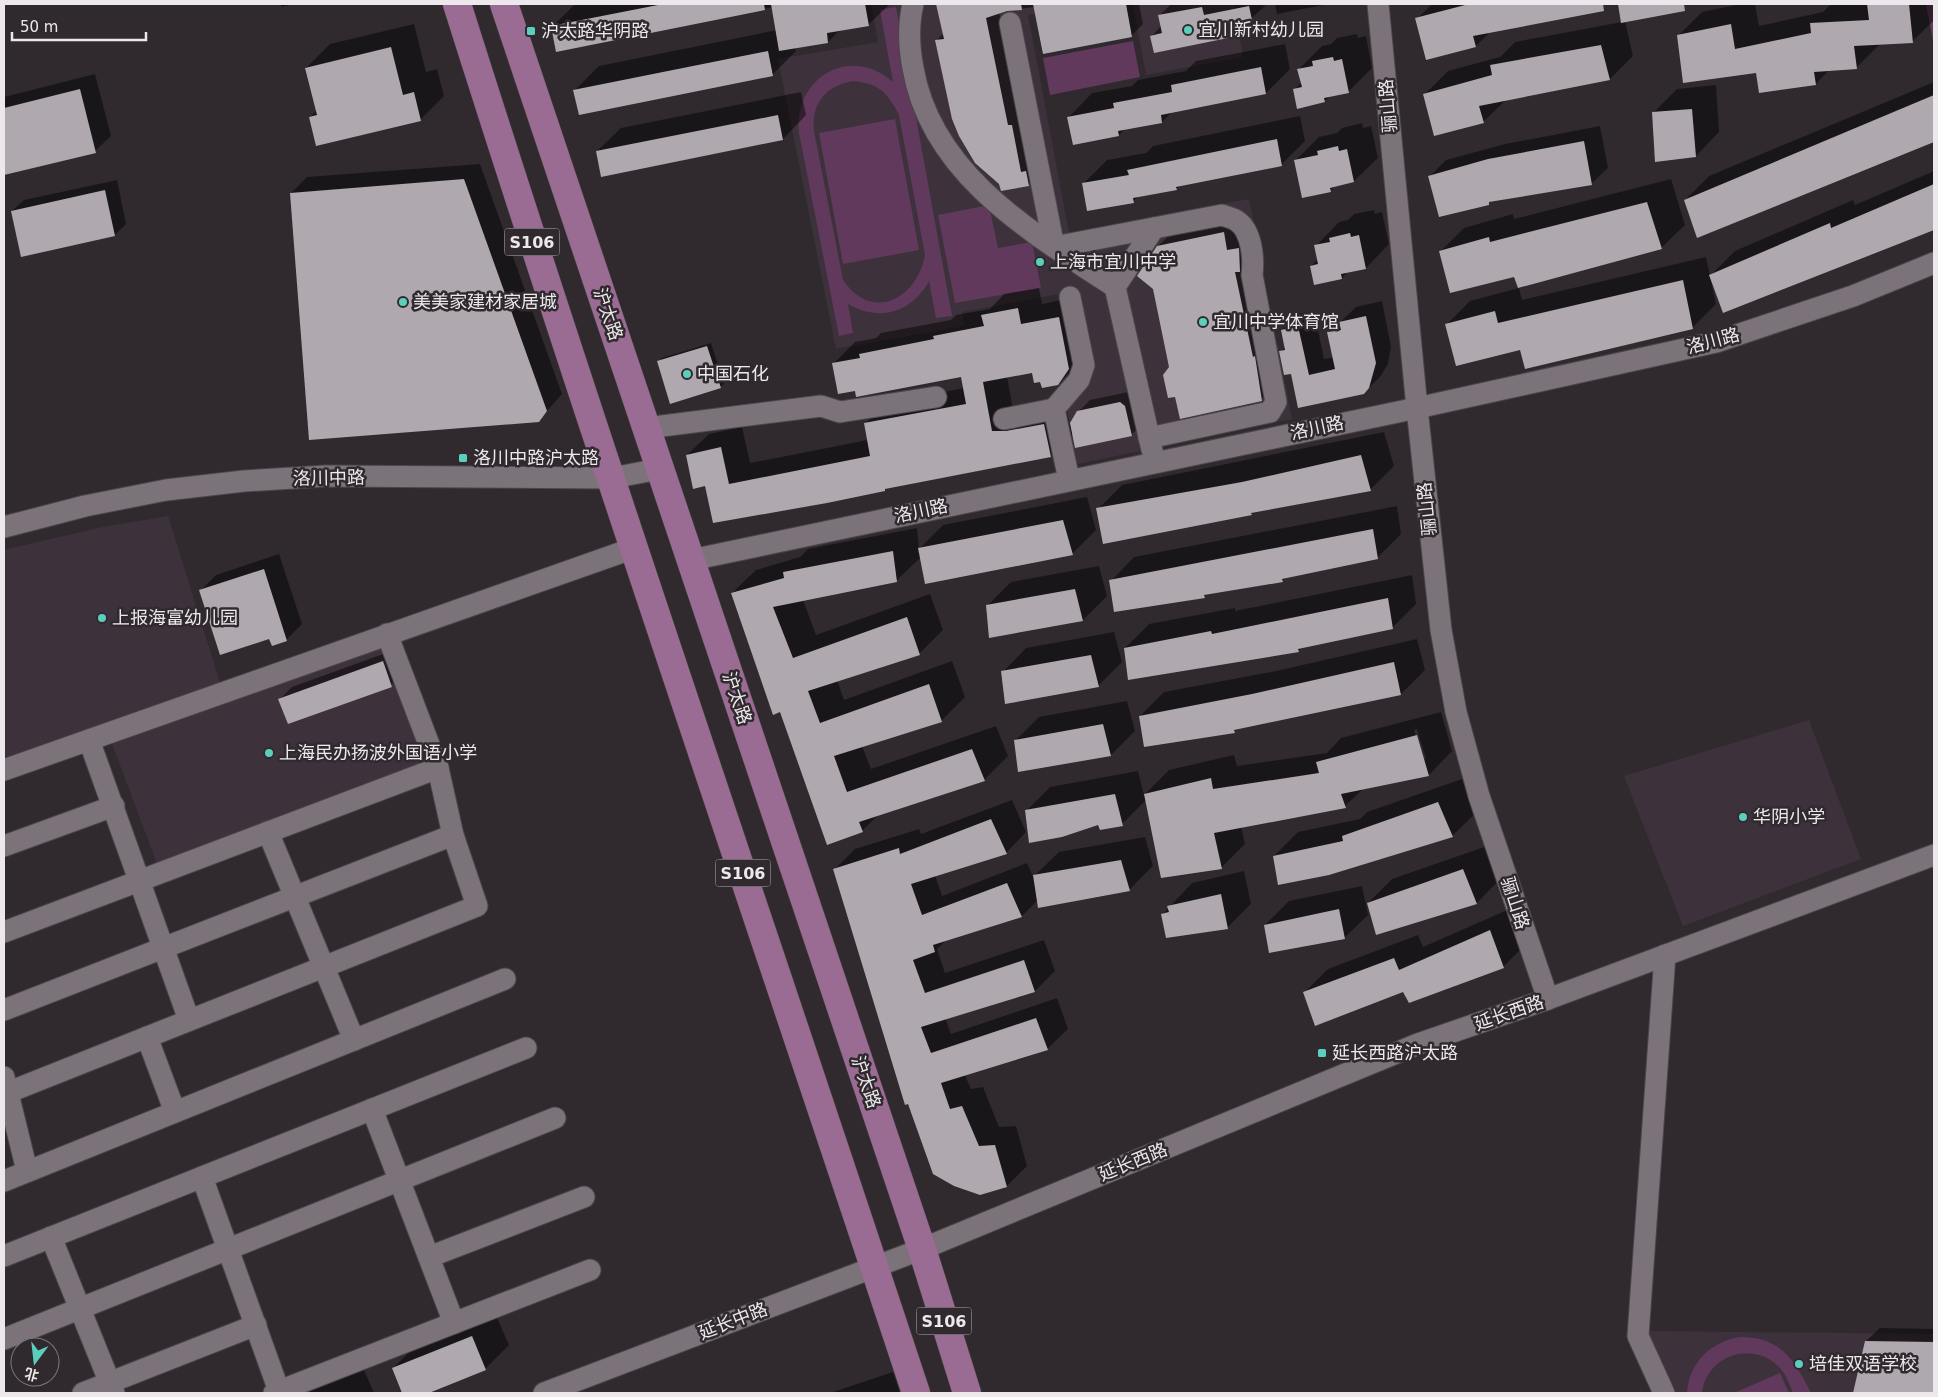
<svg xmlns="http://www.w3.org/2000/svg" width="1938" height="1397" font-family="'DejaVu Sans','Noto Sans SC',sans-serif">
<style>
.built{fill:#3d323b}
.green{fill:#61395c;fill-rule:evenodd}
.shadow{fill:#0007;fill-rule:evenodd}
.building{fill:#b0a8af}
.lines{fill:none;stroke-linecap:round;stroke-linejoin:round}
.minor-casing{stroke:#4b464a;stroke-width:23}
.major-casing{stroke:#4b464a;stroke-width:29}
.minor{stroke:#7b7379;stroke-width:21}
.major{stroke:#9a6c93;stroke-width:28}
.poi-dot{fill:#5bcebc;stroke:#302a2f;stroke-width:2}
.labels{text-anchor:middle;stroke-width:5;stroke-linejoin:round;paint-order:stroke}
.shield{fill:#302a2f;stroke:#b4afb3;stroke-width:1}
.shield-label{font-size:16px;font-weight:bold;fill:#ece8eb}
.poi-label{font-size:18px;fill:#ece8eb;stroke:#302a2f;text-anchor:start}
.street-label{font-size:18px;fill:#ece8eb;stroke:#302a2f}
</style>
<rect width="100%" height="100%" fill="#302a2f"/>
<!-- built -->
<g class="built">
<polygon points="871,4 1084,4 1028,15 1069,233 1249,199 1292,419 1073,465 1064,413 1087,381 1076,291 962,312 964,326 836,349 778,59 878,42"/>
<polygon points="1133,4 1234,4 1243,57 1146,75"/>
<polygon points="168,516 221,686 4,764 4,550 98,528"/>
<polygon points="382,644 428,764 157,864 111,741"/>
<polygon points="1809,720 1861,859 1683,926 1624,776"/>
<polygon points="1648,1331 1934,1334 1934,1393 1677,1393"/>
</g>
<!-- green -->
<g class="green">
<polygon points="1926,4 1934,4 1934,46"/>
<path d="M896 7 952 316 936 318 929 281C911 313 880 322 848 304L853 333 839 336 799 133C793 77 851 44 893 82L880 10ZM853 81C880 84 887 92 899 115L925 255C917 299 872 323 843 280L814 131C811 103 826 86 853 81Z"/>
<polygon points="1133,41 1140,77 1050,95 1043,58"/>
<polygon points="895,119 919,250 843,264 819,133"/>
<polygon points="989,205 998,248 1032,242 1041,288 955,303 938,215"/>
<path d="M1740 1337C1781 1337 1795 1360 1811 1393H1793C1789 1384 1786 1373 1778 1366 1751 1340 1706 1356 1702 1393H1687C1689 1362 1711 1342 1740 1337Z"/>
<polygon points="1780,1373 1789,1393 1734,1393"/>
</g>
<!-- shadow -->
<g class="shadow">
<polygon points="281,4 295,4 281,7"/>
<polygon points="575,4 890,4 868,25 840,30 828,42 795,47 796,51 772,75 575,90 599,66 777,30 773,7 557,50 552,27"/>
<polygon points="938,4 1139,4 1143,24 1131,36 1034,7 999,12 1020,114 1040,173 1029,184 1000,184 987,173 967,149 936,41 944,33"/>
<polygon points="1171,4 1267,4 1232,36 1152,36 1161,26 1159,16"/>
<polygon points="1275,4 1329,4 1277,14"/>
<polygon points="1432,4 1602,4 1595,11 1490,32 1476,46 1417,19"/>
<polygon points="1619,4 1678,4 1669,13 1625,21 1633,56 1610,79 1506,100 1483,122 1424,95 1448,71 1500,57 1515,42 1622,22"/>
<polygon points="1741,4 1755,4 1759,26 1823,12 1831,4 1934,4 1934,20 1912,42 1880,44 1856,68 1830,69 1816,84 1757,72 1678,36 1702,12"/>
<polygon points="414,24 426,72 437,69 444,96 420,120 310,117 317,110 306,68 330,44"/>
<polygon points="1357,34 1358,38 1366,36 1372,68 1349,91 1331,95 1325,101 1294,90 1302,82 1299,69 1322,46 1331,44 1337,38"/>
<polygon points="1285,44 1290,69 1266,93 1173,111 1162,122 1125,129 1119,135 1069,117 1092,93 1132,86 1138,80 1186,71 1196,61"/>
<polygon points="95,74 111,136 95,151 4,173 4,97"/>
<polygon points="1934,82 1934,141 1698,237 1685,200 1709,176"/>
<polygon points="1716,85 1719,132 1696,156 1653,113 1677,89"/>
<polygon points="801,92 806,115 783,139 597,151 621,128"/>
<polygon points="1300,116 1305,141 1281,165 1181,185 1176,189 1139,195 1133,202 1083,184 1107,160 1146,153 1153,146"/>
<polygon points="1362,123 1363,128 1371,126 1378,158 1354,181 1336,185 1330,191 1295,161 1319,137 1337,133 1342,128"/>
<polygon points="1600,126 1608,168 1591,184 1492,200 1489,203 1430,176 1446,160 1505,144"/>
<polygon points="480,164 562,394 538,421 291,193 307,177"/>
<polygon points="1934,171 1934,228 1723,312 1711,281 1716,304 1692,328 1521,349 1446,325 1470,301 1519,288 1522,300 1706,257 1710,276 1735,251 1853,200 1855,205"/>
<polygon points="1671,179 1685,225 1661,248 1441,251 1464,228 1513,214 1514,219"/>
<polygon points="117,180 126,224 115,235 12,211 24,200"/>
<polygon points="1374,210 1375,214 1382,212 1389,244 1366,268 1348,272 1342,278 1311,266 1318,259 1316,246 1339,222 1348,220 1354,214"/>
<polygon points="1240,217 1277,384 1261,400 1170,368 1158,246 1175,230"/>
<polygon points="1039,288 1042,304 1080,296 1079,362 1058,384 1041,380 1033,371 1007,376 1013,410 1065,403 1070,426 1078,412 1090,400 1133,391 1143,423 1131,435 1073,434 1051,456 887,488 885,490 706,485 687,455 709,434 742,427 750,463 868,440 865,424 886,403 964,388 962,375 856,390 834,363 855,342 876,338 881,333 951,320 956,315 990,309 1004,294"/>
<polygon points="1382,301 1391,347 1388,364 1380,377 1363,393 1291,372 1280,352 1286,346 1282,330 1298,314 1314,311 1324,359 1334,357 1329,333 1356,307"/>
<polygon points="711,343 724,384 720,387 659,362 662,358"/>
<polygon points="1384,432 1394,466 1370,490 1254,511 1251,514 1098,509 1122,485"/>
<polygon points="1087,497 1096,530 1072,554 921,557 896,581 803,600 816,635 930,594 943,630 919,654 837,680 844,700 952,661 965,697 941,721 862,746 871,769 996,726 1008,756 984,780 879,814 862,831 781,711 732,593 756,570 800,557 808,549 917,528 919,549 943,525"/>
<polygon points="1397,506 1401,534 1377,558 1286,577 1282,581 1208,593 1204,597 1111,581 1134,557"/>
<polygon points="279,554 302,624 286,640 270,637 200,591 216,575"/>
<polygon points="1099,566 1107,596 1083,620 990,636 987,606 1011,582"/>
<polygon points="1412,575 1416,604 1392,628 1302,647 1298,651 1125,648 1149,624 1235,608 1235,611"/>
<polygon points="1114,632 1122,662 1099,685 1003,672 1026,648"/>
<polygon points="1417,639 1425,670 1401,694 1238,728 1234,732 1140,716 1164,692 1276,671"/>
<polygon points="394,650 403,674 391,685 280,699 292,687"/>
<polygon points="1127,701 1135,731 1111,755 1019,771 1015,741 1039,717"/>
<path d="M1441 712 1452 751 1429 775 1364 788 1345 806 1241 826 1245 844 1221 868 1146 800 1122 824H1099L1026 811 1050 787 1138 771 1144 795 1169 770 1234 755 1237 766 1327 753 1341 738ZM1417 729 1426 759H1423L1414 730Z"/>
<polygon points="1462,779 1476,813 1452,836 1274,856 1298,832 1360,819 1367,812"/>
<polygon points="1012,800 1026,832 1006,853 935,875 942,896 1027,863 1033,877 1059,852 1145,837 1153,866 1129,890 1038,900 1022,916 946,940 937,949 945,973 1044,940 1055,971 1035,991 945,1018 951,1034 1057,998 1068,1029 1047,1049 965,1075 971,1089 983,1087 999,1127 1016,1126 1027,1166 1007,1186 980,1193 835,869 855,849 919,829 921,834"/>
<polygon points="1487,846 1500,879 1477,903 1377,934 1368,903 1392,879"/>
<polygon points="1244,871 1251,904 1227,928 1162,915 1192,883"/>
<polygon points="1362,886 1368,915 1344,938 1265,925 1289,901"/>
<polygon points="1514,907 1527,943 1503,967 1403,991 1305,992 1328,969 1418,935 1423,947"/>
<polygon points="495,1313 509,1345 485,1369 426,1393 404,1393 393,1368 417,1345"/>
<polygon points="1880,1328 1934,1329 1934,1393 1854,1393 1866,1341"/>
<polygon points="364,1370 374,1393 306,1393"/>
<polygon points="893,1372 900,1393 830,1393"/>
</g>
<!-- building -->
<g class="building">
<polygon points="663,4 764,4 765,10 556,52 551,26"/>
<polygon points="771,4 865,4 869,26 827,33 828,43 779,51"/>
<polygon points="936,4 1021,4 1022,10 1007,11 986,18 1008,125 1012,125 1021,172 1026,171 1029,186 1001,191 999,184 975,163 959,136 952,119 935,40 944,39"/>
<polygon points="1033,4 1126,4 1132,37 1043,54"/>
<polygon points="1469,4 1603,4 1604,11 1473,36 1476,47 1426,60 1415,18"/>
<polygon points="1618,4 1684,4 1685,11 1621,23"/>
<polygon points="1867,4 1909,4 1913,43 1854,46 1857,69 1814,72 1816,85 1759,93 1756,73 1683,83 1677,35 1731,24 1735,49 1811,33 1810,23 1869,20"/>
<polygon points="1249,6 1252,20 1230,24 1233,37 1154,53 1150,36 1162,33 1158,15 1202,7 1204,15"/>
<polygon points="1601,45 1610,80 1479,106 1484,123 1434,136 1423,94 1492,75 1490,65"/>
<polygon points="391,47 403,95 414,92 421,121 316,146 309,117 317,115 305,68"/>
<polygon points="768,51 773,76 579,115 573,90"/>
<polygon points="1333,57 1334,61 1342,59 1349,93 1324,98 1325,102 1297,109 1293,89 1302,87 1297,69 1313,66 1312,61"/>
<polygon points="1261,67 1266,94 1161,115 1162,123 1118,131 1119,136 1073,145 1067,117 1114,108 1113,103 1172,92 1171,85"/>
<polygon points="80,89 96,153 4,175 4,108"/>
<polygon points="1934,95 1934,142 1697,238 1684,200"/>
<polygon points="1692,109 1696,157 1655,162 1652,112"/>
<polygon points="778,115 783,140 601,177 596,151"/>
<polygon points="1277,139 1282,166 1176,187 1177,190 1133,198 1134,203 1087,211 1082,183 1129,175 1127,170"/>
<polygon points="1584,141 1592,185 1489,202 1489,205 1439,217 1428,176 1488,159"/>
<polygon points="1338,146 1339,151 1347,149 1354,182 1330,188 1331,192 1302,198 1294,160 1318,155 1317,151"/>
<polygon points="464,179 547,411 539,422 309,440 290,193"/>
<polygon points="1934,184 1934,230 1723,313 1709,275 1830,223 1831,228"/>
<polygon points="105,190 115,236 21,257 11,211"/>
<polygon points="1647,202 1662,249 1518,288 1514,277 1450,293 1439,251 1489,237 1490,242"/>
<polygon points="1224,232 1227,250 1239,248 1240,272 1235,272 1253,357 1255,356 1262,401 1180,419 1175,397 1168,398 1163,375 1169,367 1153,289 1137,276 1157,246"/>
<polygon points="1350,233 1351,237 1359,235 1366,269 1341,274 1342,279 1314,285 1310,266 1318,264 1314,245 1330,242 1329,238"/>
<polygon points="1683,280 1693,329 1525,369 1520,350 1456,366 1445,324 1495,311 1498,323"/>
<polygon points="1018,308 1021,324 1059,317 1069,369 1058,385 1042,388 1040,382 1034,383 1032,373 983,382 992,431 1006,431 1044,424 1051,457 885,489 885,491 827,503 713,523 705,486 693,489 686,455 721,447 729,484 870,456 864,423 966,404 961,377 856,397 855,391 838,394 832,363 860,358 859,354 934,339 933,336 984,326 981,315"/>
<polygon points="1366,316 1376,363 1369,388 1364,394 1298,408 1291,374 1284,375 1279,351 1285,350 1281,330 1298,326 1309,375 1335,369 1327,332 1341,330 1339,322"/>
<polygon points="707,346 721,388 670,404 657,361"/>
<polygon points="1120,402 1125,406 1132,436 1075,448 1070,423 1077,411"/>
<polygon points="1361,455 1371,491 1251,513 1252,515 1103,544 1096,508 1242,482"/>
<polygon points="1063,520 1073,555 925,584 918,548"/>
<polygon points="1373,529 1378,559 1282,579 1283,582 1204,595 1205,598 1114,612 1109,580"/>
<polygon points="893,551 897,582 773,607 793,658 907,617 920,655 808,691 820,723 929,684 942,722 834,756 847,792 972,749 985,781 859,822 863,832 827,845 780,712 773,715 731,593 784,578 783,572"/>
<polygon points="264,569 287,641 272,646 269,639 220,655 199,590"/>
<polygon points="1075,589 1083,621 989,638 986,605"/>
<polygon points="1388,598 1393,629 1298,649 1299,652 1128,680 1124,648 1211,631 1212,634"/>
<polygon points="1091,655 1099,687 1005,704 1001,671"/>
<polygon points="383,661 392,687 288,724 278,699"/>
<polygon points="1394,662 1401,695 1234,730 1235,733 1144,747 1139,716 1252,694"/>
<polygon points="1103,724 1111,756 1018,772 1014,740"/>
<polygon points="1417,735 1429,776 1341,794 1346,808 1214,833 1222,869 1161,878 1144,794 1211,778 1213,789 1319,773 1316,762"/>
<polygon points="1115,794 1123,826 1100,830 1098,825 1062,837 1029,843 1025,810"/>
<polygon points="1438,802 1453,837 1329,875 1278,885 1273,856 1343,841 1342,836"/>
<polygon points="991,819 1007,854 911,884 922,915 1007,883 1022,917 933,945 935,952 913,960 925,993 1024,960 1035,992 921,1027 931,1053 1036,1018 1048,1050 941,1083 950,1109 962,1106 979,1146 995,1145 1007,1187 980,1195 954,1186 933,1174 908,1104 905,1105 833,869 899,848 900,854"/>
<polygon points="1121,860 1130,891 1038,908 1033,875"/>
<polygon points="1463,869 1477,904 1376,935 1367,903"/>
<polygon points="1221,894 1228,929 1166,938 1161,914 1169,912 1167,906"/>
<polygon points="1339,909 1345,939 1269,953 1264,925"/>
<polygon points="1490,930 1504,968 1409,1003 1403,992 1315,1026 1303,992 1394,958 1399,970"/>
<polygon points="472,1336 486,1370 429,1393 402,1393 392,1368"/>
<polygon points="1865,1341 1934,1342 1934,1393 1853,1393"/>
</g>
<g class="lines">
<defs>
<g id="minor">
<path d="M913 4C908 25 909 47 913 68 931 174 1032 233 1115 287L1152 450"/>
<polyline points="1378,4 1417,408 1441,630 1456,712 1479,796 1548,999"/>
<path d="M1010 23 1054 247 1222 215C1227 217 1233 218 1237 221 1252 231 1254 259 1252 275L1276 402 1270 412 1149 438"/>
<polyline points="1115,287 1154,228"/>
<polyline points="1004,419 1054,409"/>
<polyline points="646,428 821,406 840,412 936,397"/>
<polyline points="1069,480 1054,409 1079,380 1084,365 1070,297"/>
<polyline points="4,527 85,506 166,490 244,481 326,476 612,478 659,469"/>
<polyline points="691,560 1417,408 1716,342 1853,296 1934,263"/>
<polyline points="4,770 89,740"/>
<polyline points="268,832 354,1040"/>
<polyline points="4,846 114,806"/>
<polyline points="4,932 438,768"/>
<polyline points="4,1010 453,835"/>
<polyline points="189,1020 89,740 634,548"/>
<polyline points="147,1037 175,1112"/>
<polyline points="4,1077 27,1171"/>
<polyline points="4,1094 477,906 453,835 438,768 387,634"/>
<polyline points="372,1109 454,1323"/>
<polyline points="202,1177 279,1391"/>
<polyline points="4,1181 505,979"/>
<polyline points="51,1237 114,1393"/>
<polyline points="4,1256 526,1048"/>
<polyline points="429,1257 584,1197"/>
<polyline points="4,1339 555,1118"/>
<polyline points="83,1393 256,1325"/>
<polyline points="274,1393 590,1270"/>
<polyline points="544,1393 922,1249 1418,1044 1548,999 1934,855"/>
<polyline points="1664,1393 1638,1336 1665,955"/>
</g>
<g id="major">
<path d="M457 4C604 469 763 930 916 1393"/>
<polyline points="504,4 922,1249 967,1393"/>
</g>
</defs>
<!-- minor casing -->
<use href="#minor" class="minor-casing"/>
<!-- major casing -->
<use href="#major" class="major-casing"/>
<!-- minor -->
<use href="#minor" class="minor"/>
<!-- major -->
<use href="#major" class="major"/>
</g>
<!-- markers -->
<g class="poi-dot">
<circle cx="1188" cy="30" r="5"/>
<rect x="526" y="26" width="10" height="10" rx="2.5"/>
<circle cx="1040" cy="262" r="5"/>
<circle cx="403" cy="302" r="5"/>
<circle cx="1203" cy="322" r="5"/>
<circle cx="687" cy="374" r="5"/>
<rect x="458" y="453" width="10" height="10" rx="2.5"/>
<circle cx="102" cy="618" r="5"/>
<circle cx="269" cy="753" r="5"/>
<circle cx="1743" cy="817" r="5"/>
<rect x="1317" y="1048" width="10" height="10" rx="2.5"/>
<circle cx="1799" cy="1364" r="5"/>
</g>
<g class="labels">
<!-- shield labels -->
<g class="shield">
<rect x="504.5" y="228.5" width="55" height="27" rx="4"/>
<rect x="715.5" y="859.5" width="55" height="27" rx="4"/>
<rect x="916.5" y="1307.5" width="55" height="27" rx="4"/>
</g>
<g class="shield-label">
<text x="532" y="248">S106</text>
<text x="743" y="879">S106</text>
<text x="944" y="1327">S106</text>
</g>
<!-- poi labels -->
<g class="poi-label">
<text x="1198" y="36">宜川新村幼儿园</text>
<text x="541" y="37">沪太路华阴路</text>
<text x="1050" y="268">上海市宜川中学</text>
<text x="413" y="308">美美家建材家居城</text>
<text x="1213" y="328">宜川中学体育馆</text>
<text x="697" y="380">中国石化</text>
<text x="473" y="464">洛川中路沪太路</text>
<text x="112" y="624">上报海富幼儿园</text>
<text x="279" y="759">上海民办扬波外国语小学</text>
<text x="1753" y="823">华阴小学</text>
<text x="1332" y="1059">延长西路沪太路</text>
<text x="1809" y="1370">培佳双语学校</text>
</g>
<!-- street labels -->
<g class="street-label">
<text transform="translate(1388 106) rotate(-95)" y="6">骊山路</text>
<text transform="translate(608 314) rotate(71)" y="6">沪太路</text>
<text transform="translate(1713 341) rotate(-15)" y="6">洛川路</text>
<text transform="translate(1317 428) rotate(-12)" y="6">洛川路</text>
<text transform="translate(329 478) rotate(-1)" y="6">洛川中路</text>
<text transform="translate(1427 509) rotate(-96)" y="6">骊山路</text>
<text transform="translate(921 511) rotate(-12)" y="6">洛川路</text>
<text transform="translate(737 698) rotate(71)" y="6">沪太路</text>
<text transform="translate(1515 903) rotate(72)" y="6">骊山路</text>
<text transform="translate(1509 1013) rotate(-19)" y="6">延长西路</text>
<text transform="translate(866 1082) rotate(71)" y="6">沪太路</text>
<text transform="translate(1133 1162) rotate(-22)" y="6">延长西路</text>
<text transform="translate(733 1321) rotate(-21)" y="6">延长中路</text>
</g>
</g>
<!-- border -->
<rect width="1938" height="1397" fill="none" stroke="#ece8eb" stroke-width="10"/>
<!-- north arrow -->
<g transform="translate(35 1362) rotate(195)"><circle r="24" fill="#302a2f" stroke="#7b767a"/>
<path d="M0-4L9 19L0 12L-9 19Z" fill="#5bcebc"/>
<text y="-8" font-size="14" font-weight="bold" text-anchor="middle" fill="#ece8eb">北</text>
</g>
<!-- scale -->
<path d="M12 32v8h134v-8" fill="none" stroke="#ece8eb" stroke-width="2.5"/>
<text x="20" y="32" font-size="15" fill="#ece8eb" stroke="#302a2f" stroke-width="4" paint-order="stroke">50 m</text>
</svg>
